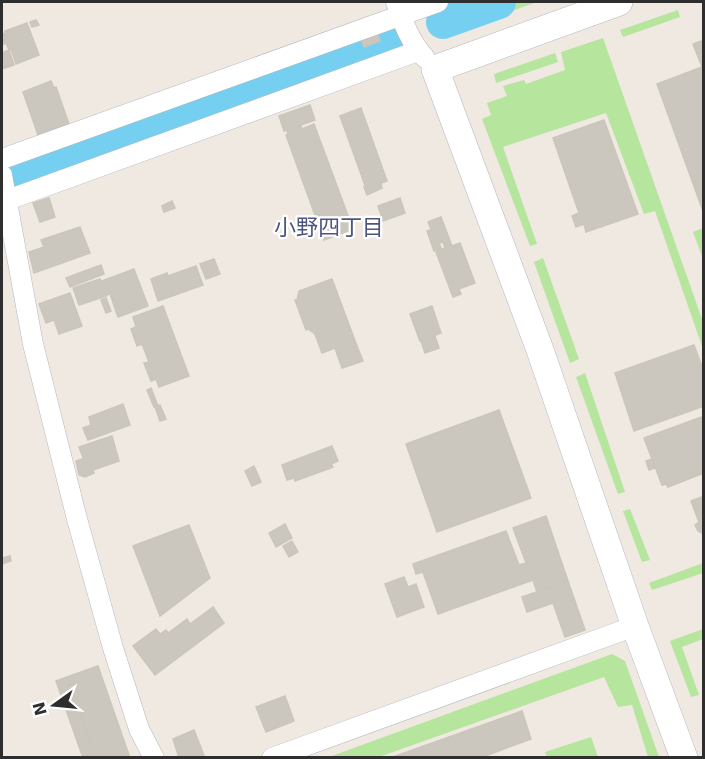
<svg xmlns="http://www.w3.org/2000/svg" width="705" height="759" font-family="'DejaVu Sans','Noto Sans JP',sans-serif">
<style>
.green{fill:#b6e59e}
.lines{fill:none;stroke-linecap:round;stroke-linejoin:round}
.river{stroke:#75cff0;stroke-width:34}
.building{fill:#cbc7bf;stroke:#cbc5ba;stroke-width:1.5}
.street-casing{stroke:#b4b7c1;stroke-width:21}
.secondary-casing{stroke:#b4b7c1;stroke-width:28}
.street{stroke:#fff;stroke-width:20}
.secondary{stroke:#fff;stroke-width:27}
.labels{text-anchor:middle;stroke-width:4.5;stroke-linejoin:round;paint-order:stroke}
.neighbourhood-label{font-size:22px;fill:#4d5680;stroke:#fff}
</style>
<rect width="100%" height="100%" fill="#efe9e1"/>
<!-- green -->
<g class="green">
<polygon points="461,2 537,2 447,34 438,10"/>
<polygon points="678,10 680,17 623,37 620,30"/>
<polygon points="603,38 703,322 703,349 655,211 644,214 606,113 503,147 537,244 530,246 482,119 491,115 487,103 507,96 503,86 524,80 526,84 565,70 561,52"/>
<polygon points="555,53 558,62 496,83 494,74"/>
<polygon points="703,228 703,255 702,256 693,232"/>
<polygon points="543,258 579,359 570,363 534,262"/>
<polygon points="585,373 625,492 618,494 576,377"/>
<polygon points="630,509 650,560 642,562 623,511"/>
<polygon points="703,563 703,573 652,590 649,583"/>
<polygon points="703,629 703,639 682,647 699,695 691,697 670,641"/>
<polygon points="612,654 625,661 659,757 648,757 632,705 618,707 604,677 379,757 329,757"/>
<polygon points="591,737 598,757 547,757 545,752"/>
</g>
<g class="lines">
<!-- river -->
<g class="river">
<polyline points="443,22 499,2"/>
<polyline points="14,175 394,40"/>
</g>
</g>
<!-- building -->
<g class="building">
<polygon points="36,20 39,25 32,27 30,22"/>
<polygon points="27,23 39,55 16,64 11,49 9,50 6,43 2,45 2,34 5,33 5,31"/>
<polygon points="377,32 380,41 364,47 361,38"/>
<polygon points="704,40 704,67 702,67 693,44"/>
<polygon points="9,50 14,65 2,69 2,53"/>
<polygon points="702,67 704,67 704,214 657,84"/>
<polygon points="51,81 54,88 56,87 69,124 38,135 23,92"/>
<polygon points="310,105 315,120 284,131 279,116"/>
<polygon points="361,108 387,181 366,188 340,116"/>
<polygon points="604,120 638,214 586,232 584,224 576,227 572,216 579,213 553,138"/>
<polygon points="314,124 353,229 324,240 286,135 288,134 287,131 301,126 302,129"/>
<polygon points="381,183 382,188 367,195 364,187 366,188"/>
<polygon points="49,198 55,217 40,222 33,203"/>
<polygon points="400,198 405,213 383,221 378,206"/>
<polygon points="172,201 175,208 164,212 162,206"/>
<polygon points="441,217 444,225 431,229 428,222"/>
<polygon points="444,225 452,246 460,243 475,283 459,289 461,294 453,297 436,252 445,248 443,242 439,243 441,248 434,251 427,231"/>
<polygon points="80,227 90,253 34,273 29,252 44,247 41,240"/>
<polygon points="214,259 220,274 206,279 200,264"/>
<polygon points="101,265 104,274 70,287 66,278"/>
<polygon points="196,266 203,285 158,301 151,279 167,273 168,276"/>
<polygon points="134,269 148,306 118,317 110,294 107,295 102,281"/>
<polygon points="100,279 106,296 79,305 73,288"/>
<polygon points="332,279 348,322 315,334 308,329 306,330 295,300 297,300 299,291"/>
<polygon points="70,293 82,326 59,334 54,320 46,323 39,304"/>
<polygon points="106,298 111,311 106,313 101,300"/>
<polygon points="163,306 189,376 159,387 156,379 151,381 144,363 149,362 142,344 137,346 131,329 136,327 133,317"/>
<polygon points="432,306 441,333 420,341 410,314"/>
<polygon points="348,322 357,346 337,354 335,348 322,353 315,334"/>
<polygon points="435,336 439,348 425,353 421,341"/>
<polygon points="694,345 704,372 704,406 634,431 615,373"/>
<polygon points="357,346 363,361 342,368 337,354"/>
<polygon points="151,388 158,406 154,407 147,390"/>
<polygon points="123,404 130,425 88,440 83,428 91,425 89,417"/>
<polygon points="160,405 166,419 160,421 155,407"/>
<polygon points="499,410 531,498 437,532 406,444"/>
<polygon points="704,416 704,473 668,487 666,484 662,485 644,438"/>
<polygon points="112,436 119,461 93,470 90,462 85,463 79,447"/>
<polygon points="332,446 338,461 331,464 333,467 295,481 294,478 287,480 282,465"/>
<polygon points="83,459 85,463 90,462 94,473 85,477 79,475 76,461"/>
<polygon points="652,459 655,468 649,470 646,461"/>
<polygon points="254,466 261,482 252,486 245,471"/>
<polygon points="704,496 704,534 698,531 695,525 699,522 691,501"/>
<polygon points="546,516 568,581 537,592 533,580 438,614 423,572 416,574 413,564 506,531 519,565 526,563 513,528"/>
<polygon points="285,524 292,538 276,547 269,533"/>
<polygon points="189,525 210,578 160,616 133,546"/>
<polygon points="292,541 298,552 289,557 283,546"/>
<polygon points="10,556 11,561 2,564 2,558"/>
<polygon points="404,577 408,587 416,584 424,607 397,617 385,584"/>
<polygon points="568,581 585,630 565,637 553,603 527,612 522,597"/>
<polygon points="213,607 224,623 155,675 133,646 156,629 160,634 166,630 168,633 187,619 190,624"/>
<polygon points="98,666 130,758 96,758 67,677"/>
<polygon points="67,677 96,758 83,758 56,681"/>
<polygon points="285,696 294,721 266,732 256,707"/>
<polygon points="522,711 531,739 480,758 390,758"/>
<polygon points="194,730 205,758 179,758 173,739"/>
</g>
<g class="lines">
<defs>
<g id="street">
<path d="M396 2C403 22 410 42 425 58"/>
<polyline points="2,159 438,2"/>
<polyline points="2,175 33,344 77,519 113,648 139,729 154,758"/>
<polyline points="2,202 418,51"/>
<polyline points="272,758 635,626"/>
</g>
<polyline id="secondary" points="619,2 435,69 540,350 635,626 684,758"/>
</defs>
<!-- street casing -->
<use href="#street" class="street-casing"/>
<!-- secondary casing -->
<use href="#secondary" class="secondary-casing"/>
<!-- street -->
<use href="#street" class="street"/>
<!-- secondary -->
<use href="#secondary" class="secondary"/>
</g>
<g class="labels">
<!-- neighbourhood labels -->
<g class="neighbourhood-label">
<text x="329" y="235">小野四丁目</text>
</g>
</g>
<!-- border -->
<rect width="705" height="759" fill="none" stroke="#2e2e2e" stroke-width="6"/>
<!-- north arrow -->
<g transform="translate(54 705) rotate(255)" stroke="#ffffff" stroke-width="4.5" paint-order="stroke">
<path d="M0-4.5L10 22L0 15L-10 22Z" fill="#2e2e2e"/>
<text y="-9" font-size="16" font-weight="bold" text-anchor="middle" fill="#2e2e2e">N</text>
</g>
</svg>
